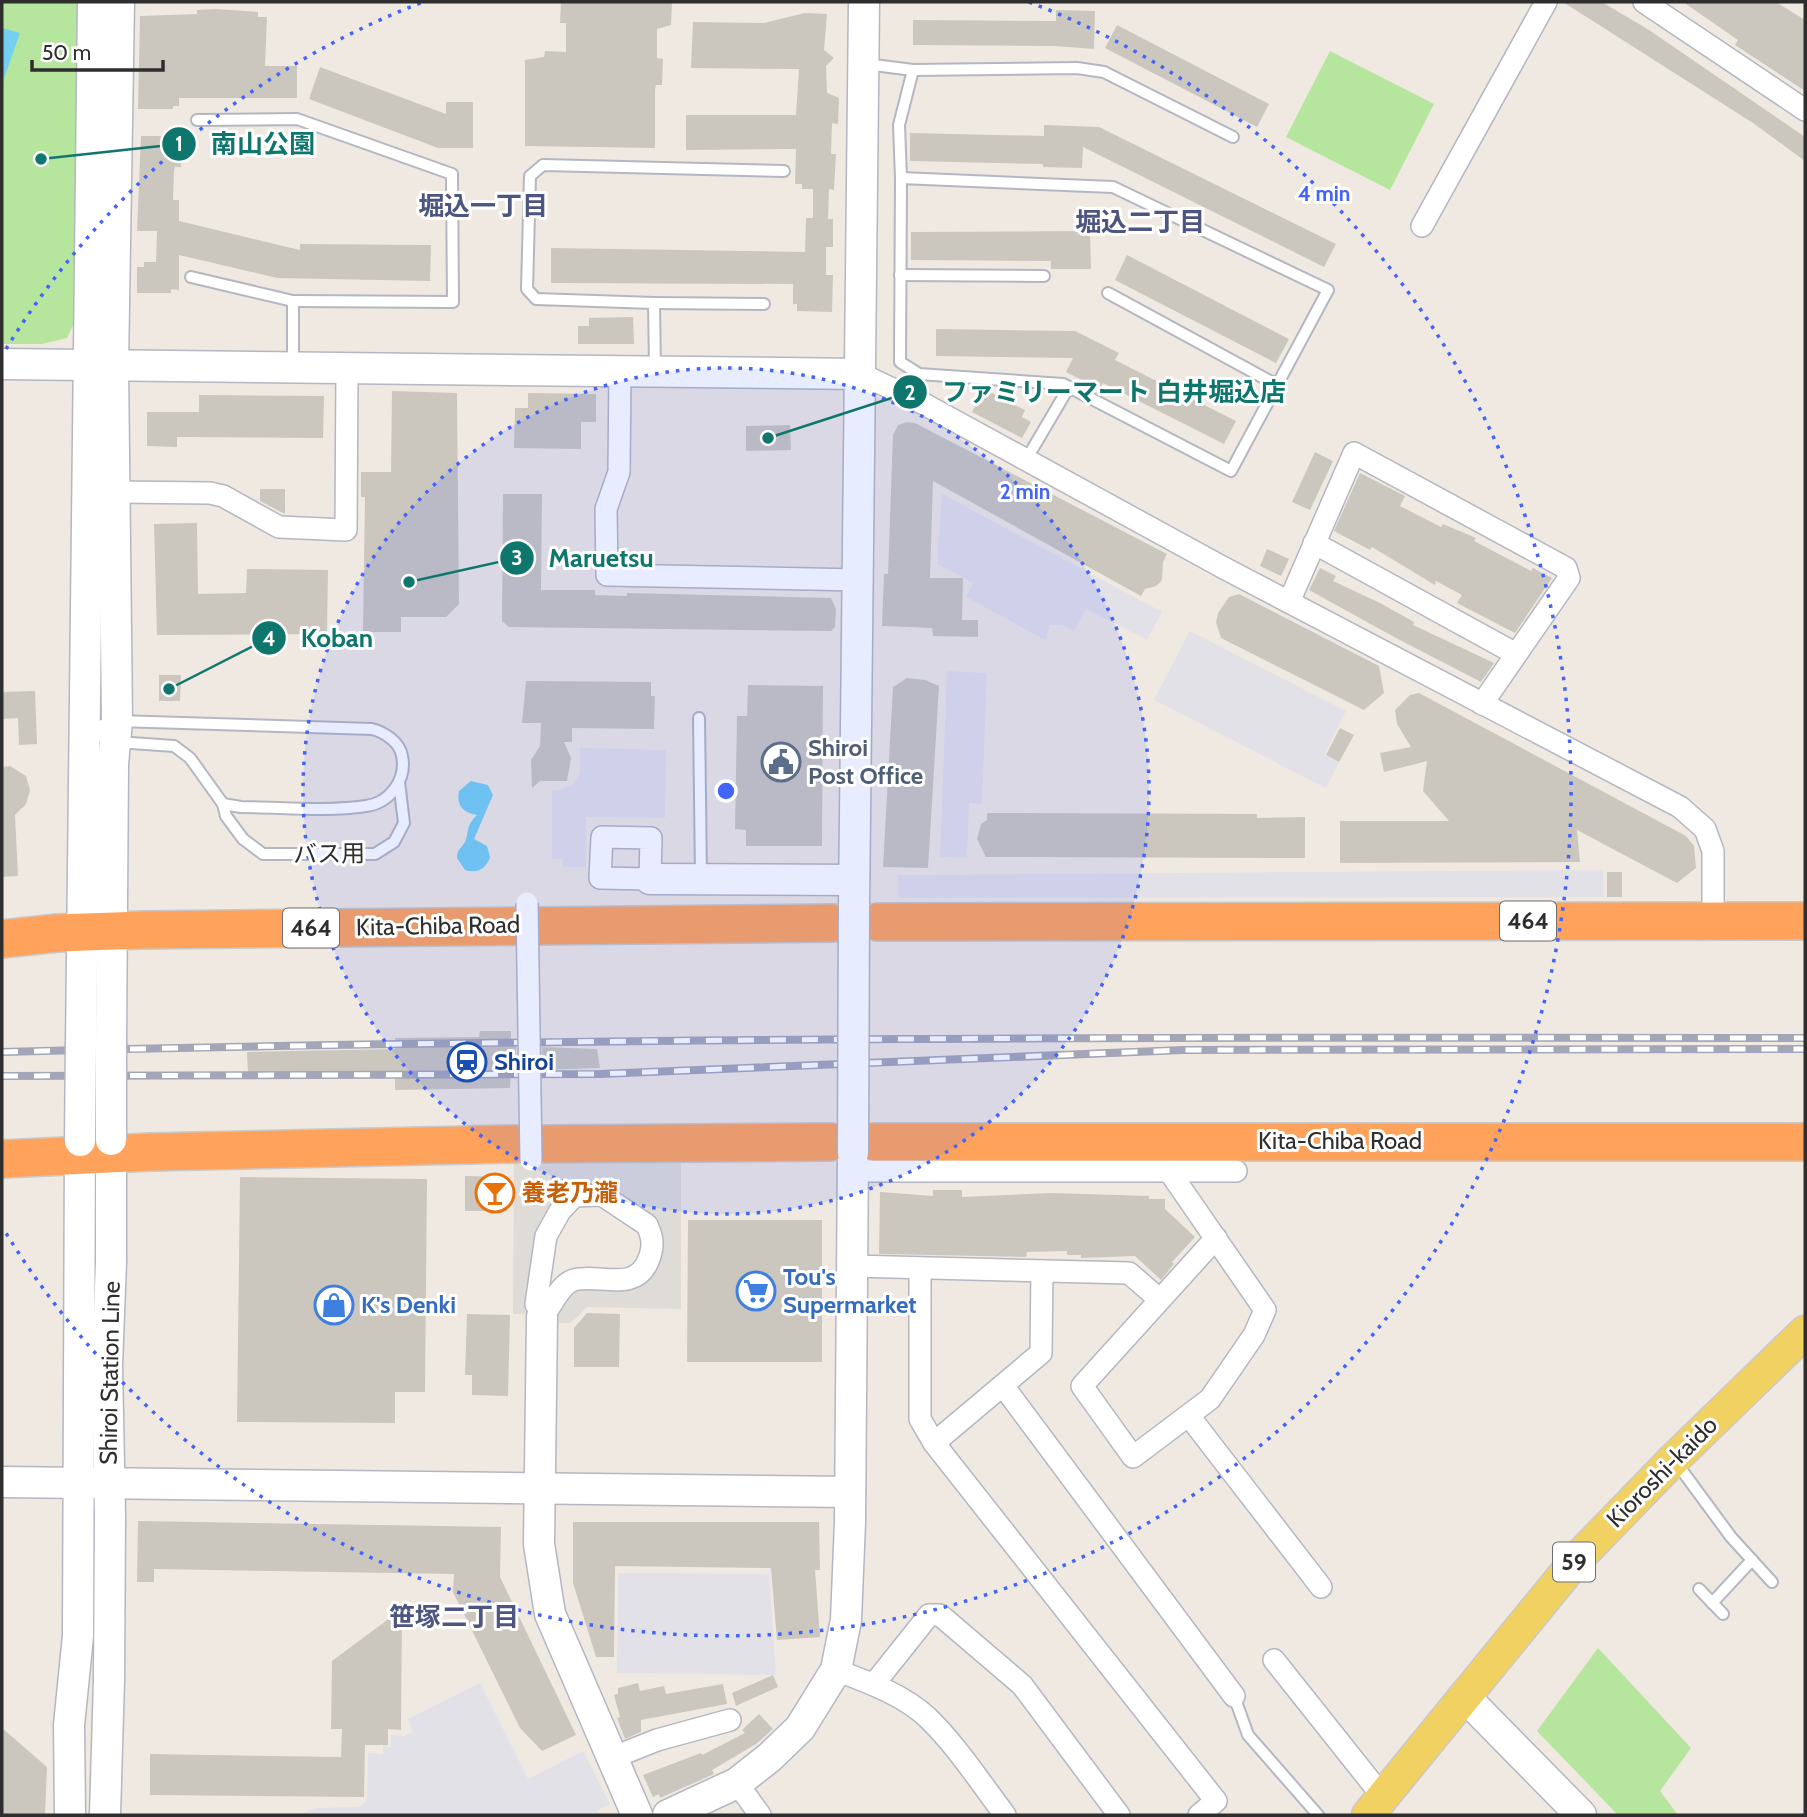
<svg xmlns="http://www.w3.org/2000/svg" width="1807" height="1817" font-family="Cabin,'Noto Sans JP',sans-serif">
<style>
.industrial{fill:#e3e1e8}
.green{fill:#b6e59e}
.plaza{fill:#dfdcd8}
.water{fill:#75cff0}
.building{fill:#cbc7bf}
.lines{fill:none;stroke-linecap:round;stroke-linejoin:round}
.lane-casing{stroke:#b4b7c1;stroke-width:14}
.street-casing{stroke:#b4b7c1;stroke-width:24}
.secondary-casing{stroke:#b4b7c1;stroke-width:33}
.primary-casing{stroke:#c9c9c9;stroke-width:35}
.highway-casing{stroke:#c9c9c9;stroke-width:40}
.lane{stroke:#fff;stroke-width:10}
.street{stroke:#fff;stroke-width:21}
.secondary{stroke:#fff;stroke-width:30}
.primary{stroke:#f2d163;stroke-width:32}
.highway{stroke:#ffa35c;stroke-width:37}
.rail-casing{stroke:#a3a6b8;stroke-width:8}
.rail{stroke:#fff;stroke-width:5;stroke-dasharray:16;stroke-linecap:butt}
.street-bridge-casing{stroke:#b4b7c1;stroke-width:24;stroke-linecap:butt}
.secondary-bridge-casing{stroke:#b4b7c1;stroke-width:33;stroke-linecap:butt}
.street-bridge{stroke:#fff;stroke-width:21}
.secondary-bridge{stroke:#fff;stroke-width:30}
.ring{fill:none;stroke:#4264fb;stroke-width:3.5;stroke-dasharray:3.5 7}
.labels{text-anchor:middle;stroke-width:6;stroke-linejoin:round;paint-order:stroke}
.shield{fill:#fff;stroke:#6d6d6d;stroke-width:2}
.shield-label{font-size:23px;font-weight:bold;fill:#2e2e2e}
.service-label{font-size:24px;font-weight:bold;fill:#4e5e75;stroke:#fff;text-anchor:start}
.street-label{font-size:24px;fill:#2e2e2e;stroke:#fff}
.transit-label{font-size:24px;font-weight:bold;fill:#164399;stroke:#fff;text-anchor:start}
.food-label{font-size:24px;font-weight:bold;fill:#c56008;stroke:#fff;text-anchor:start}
.shop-label{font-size:24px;font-weight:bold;fill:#366cbe;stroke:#fff;text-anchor:start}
.neighbourhood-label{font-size:26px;font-weight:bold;fill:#4d5680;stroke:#fff}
.centre{fill:#4264fb;stroke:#fff;stroke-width:3.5}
.ring-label{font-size:21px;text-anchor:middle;font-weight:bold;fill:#4264fb;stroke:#fff;stroke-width:6;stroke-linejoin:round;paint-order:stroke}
.leader{fill:none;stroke:#0f766e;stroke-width:2.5}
.callout-dot{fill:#0f766e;stroke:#fff;stroke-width:2.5}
.mark-label{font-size:21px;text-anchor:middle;font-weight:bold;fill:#fff}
.callout-label{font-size:26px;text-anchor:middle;font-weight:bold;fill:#0f766e;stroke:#fff;stroke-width:6;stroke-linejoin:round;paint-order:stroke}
</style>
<rect width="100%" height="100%" fill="#efe9e1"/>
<!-- industrial -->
<g class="industrial">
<polygon points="942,494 1162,612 1147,640 1086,609 1074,631 1062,625 1050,625 1045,640 966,597 973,583 937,564"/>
<polygon points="1190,631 1346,711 1324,755 1339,763 1326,788 1154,700"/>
<polygon points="947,671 987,673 982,804 969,803 967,858 940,857"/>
<polygon points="580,748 666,750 665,818 586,817 586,867 563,867 563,859 552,859 552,790 561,790 574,783 580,773"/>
<polygon points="1603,870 1604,897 899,898 898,875"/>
<polygon points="618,1573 769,1574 776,1675 617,1673"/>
<polygon points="480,1683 528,1779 583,1751 610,1804 597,1810 599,1815 298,1815 316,1808 360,1807 367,1799 368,1753 383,1754 383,1746 391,1747 391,1735 404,1736 413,1732 408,1719"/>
</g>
<!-- green -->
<g class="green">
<polygon points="2,2 83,2 77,317 67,338 42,344 2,344"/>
<polygon points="1330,51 1434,104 1390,190 1286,137"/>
<polygon points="1598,1648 1691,1748 1660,1791 1678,1815 1618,1815 1537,1731"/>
</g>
<!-- plaza -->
<polygon class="plaza" points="681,1159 681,1309 587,1307 571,1323 556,1323 557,1311 570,1292 578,1288 631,1286 662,1243 661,1232 650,1215 610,1189 567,1192 546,1212 529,1314 513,1314 514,1160"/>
<!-- water -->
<g class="water">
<polygon points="2,28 20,33 2,84"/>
<path d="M471 781 488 785 493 795 474 839 487 846 490 857C486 869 477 874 465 870L457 858C457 849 461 849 465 842 470 830 465 827 477 815 464 813 456 806 459 791Z"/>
</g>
<!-- building -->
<g class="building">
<polygon points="561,2 672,2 671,25 657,29 657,58 663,59 662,85 656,85 655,90 655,148 525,146 525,60 544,57 545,51 566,52 566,23 560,23"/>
<polygon points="1563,2 1602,2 1649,30 1805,137 1805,161 1753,123"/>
<polygon points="1683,2 1776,2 1805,20 1805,91 1735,45 1738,40"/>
<polygon points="216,9 258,12 258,17 267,17 265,66 297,66 297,98 179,98 179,106 173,106 173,109 138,109 140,16 197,14 197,10"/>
<polygon points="1056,10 1095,11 1094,49 1055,46 913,45 913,20 1056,21"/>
<polygon points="805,13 827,14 824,50 834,58 826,66 827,93 839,98 838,124 832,123 831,154 836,154 834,190 829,189 828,219 833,219 833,247 826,247 826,275 833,275 832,312 797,311 797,304 793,304 793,284 551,283 551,248 805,252 806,218 813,218 813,189 802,189 802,184 795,184 796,149 686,150 686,115 796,115 799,69 691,68 693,22 764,23"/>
<polygon points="1117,25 1269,104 1257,127 1105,48"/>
<polygon points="320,67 446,114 446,102 473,102 473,148 438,148 309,99"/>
<polygon points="1044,125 1099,127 1336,244 1324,267 1083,147 1082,168 1043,167 1043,164 910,161 910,133 1044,136"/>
<polygon points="141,136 175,136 175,140 181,140 181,167 175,167 174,171 173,200 179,200 179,221 300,250 300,244 431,245 430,281 277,278 179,255 179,290 171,289 171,293 137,293 137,267 144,267 144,262 156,262 157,231 137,231"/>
<polygon points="1090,231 1091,269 1051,269 1051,261 911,260 911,232"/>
<polygon points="1127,255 1289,339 1276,363 1115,280"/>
<polygon points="633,317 634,344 578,344 578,326 589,326 589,318"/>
<polygon points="936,329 1075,331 1119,353 1115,360 1236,421 1224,444 1103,383 1100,389 1066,372 1073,358 936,356"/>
<polygon points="984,389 1025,410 1022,417 1031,422 1022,438 972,412"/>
<polygon points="392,391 457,393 459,604 446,617 401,617 401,632 363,632 365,497 361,497 361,472 391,472"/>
<polygon points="528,393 596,394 596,422 581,422 581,449 514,448 515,408 528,408"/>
<polygon points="199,395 324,396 323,438 177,437 177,447 147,446 147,412 199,412"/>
<polygon points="907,422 915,423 1167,554 1163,562 1162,580 1156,586 1145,589 1141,596 933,481 930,578 963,578 962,620 978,620 978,637 933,636 932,628 882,626 884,574 888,574 893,435 898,425"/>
<polygon points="790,425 791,450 746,451 746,426"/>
<polygon points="1315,452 1333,461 1310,510 1292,502"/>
<polygon points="1360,473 1405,496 1400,506 1441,527 1443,524 1476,538 1474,541 1531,571 1533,568 1552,578 1515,633 1457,603 1462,595 1436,581 1435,585 1372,547 1370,550 1334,531"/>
<polygon points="260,489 285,489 285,514 260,501"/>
<polygon points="503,494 542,494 541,590 595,590 595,595 627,596 627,593 831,598 836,609 835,627 831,631 509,627 502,621"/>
<polygon points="197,523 198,594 246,593 247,569 328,570 327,634 157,635 154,524"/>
<polygon points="1267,549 1289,559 1281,576 1260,566"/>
<polygon points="1320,568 1336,576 1333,581 1380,603 1414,622 1413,625 1494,663 1481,682 1396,638 1309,590"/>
<polygon points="1239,594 1379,666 1384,693 1364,710 1221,638 1216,622 1218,613 1229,597"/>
<polygon points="159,675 181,675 180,701 159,701"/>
<polygon points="907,678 925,680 939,686 928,868 883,867 893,687"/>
<polygon points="526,681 651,682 651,696 655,696 654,729 572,728 572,742 564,742 571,758 567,781 540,781 532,788 531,760 540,746 541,723 522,723"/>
<polygon points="748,685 823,686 822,846 746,846 746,830 735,829 737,716 747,716"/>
<polygon points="35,691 37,744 19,745 18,718 2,719 2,692"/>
<polygon points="1419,693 1686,836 1694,846 1696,868 1677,883 1577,830 1580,862 1340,863 1340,821 1449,821 1423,791 1427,761 1384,772 1380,753 1411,747 1397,724 1395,710 1410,695"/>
<polygon points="1340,728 1354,735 1339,762 1326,755"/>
<polygon points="10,766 26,776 30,790 26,804 15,815 18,876 2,877 2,767"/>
<polygon points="987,813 1257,814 1257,818 1305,817 1305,858 986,857 977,839 981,824 987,820"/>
<rect x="1607" y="872" width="15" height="25"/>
<polygon points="480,1031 511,1031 511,1046 516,1046 516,1070 511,1070 510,1088 395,1090 395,1071 248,1074 247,1052 395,1049 395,1038 479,1037"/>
<polygon points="542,1047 597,1049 600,1068 543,1070"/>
<polygon points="465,1176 507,1177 507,1211 465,1211"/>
<polygon points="240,1177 427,1179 425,1392 395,1392 395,1423 237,1422"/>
<polygon points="933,1190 962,1190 962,1197 1052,1193 1149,1196 1149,1199 1165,1199 1165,1209 1195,1237 1172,1262 1174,1264 1161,1280 1135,1256 1081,1258 1081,1255 1067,1255 1067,1251 1027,1252 1026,1257 879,1254 880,1192 933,1196"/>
<polygon points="688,1220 822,1220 822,1362 687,1362"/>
<polygon points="587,1313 620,1314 619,1367 574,1367 574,1328"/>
<polygon points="467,1314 510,1315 508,1396 472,1395 472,1375 465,1375"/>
<polygon points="138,1521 501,1527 500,1577 576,1735 542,1751 520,1728 453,1592 454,1574 154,1569 154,1582 137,1582"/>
<polygon points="573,1522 819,1522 820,1570 815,1570 820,1637 777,1640 771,1568 615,1566 614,1657 596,1657 573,1583"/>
<polygon points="402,1609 401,1730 388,1729 388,1745 365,1745 364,1797 150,1795 150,1754 341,1757 342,1729 331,1729 332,1661"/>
<polygon points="773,1675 778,1687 736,1706 732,1693"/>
<polygon points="638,1683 640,1691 664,1686 666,1694 723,1684 727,1704 641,1720 641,1732 625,1739 617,1718 620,1717 614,1695 618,1694 618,1688"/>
<polygon points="759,1714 773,1729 756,1744 712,1770 714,1774 660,1798 659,1794 653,1797 643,1775 701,1753 702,1755 745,1733 742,1730"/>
<polygon points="2,1728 47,1767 45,1815 2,1815"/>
</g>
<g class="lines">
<defs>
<g id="lane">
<polyline points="866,64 913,70 899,125 901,178"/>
<polyline points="913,70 1077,68 1104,72 1233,137"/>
<polyline points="197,120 297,119 452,174 453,302 293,301"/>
<polygon points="901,178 1113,187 1328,290 1231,471 1063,384 919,374 900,362"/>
<polyline points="900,275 1044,276"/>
<polyline points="191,277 293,301 293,365"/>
<polyline points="1108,293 1277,385"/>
<polyline points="654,303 764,304"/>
<polyline points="655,369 654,303 536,299 527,289 530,176 543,165 784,171"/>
<polyline points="1026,460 1069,387"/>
<polyline points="699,718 701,876"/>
<path d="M117 721 372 729C384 732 400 742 402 756 407 779 390 803 366 806 327 812 280 807 241 807L223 804 190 758 174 746 117 742 84 730Z"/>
<polyline points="223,804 226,816 243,839 263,854 375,854 394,842 404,823 399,782"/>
<polyline points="1675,1461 1731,1537 1772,1582"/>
<polyline points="1699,1589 1723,1614"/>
<polyline points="1712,1603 1752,1560"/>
<polyline points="1234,1696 1248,1735 1318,1815"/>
</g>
<g id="street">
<polyline points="1644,2 1805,110"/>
<polyline points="1422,226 1546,2"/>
<polyline points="620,371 619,472 606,509 607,575 859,580"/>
<polyline points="861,374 924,404 1224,568 1680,807 1705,829 1713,851 1713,921"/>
<polyline points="114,492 210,493 223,496 279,527 346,530 347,369"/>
<polyline points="1314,543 1516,654"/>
<polyline points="1289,602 1354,453 1566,568 1569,578 1482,704"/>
<polygon points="602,837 651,838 650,879 600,878"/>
<polyline points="853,1171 1169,1171 1265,1310 1254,1335 1210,1399 1133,1457 1082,1386 1216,1238"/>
<polyline points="1169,1171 1236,1171"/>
<path d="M602 1195 647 1225C653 1238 654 1247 648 1261 635 1293 598 1273 574 1280 559 1284 552 1307 542 1317L536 1304 546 1236 560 1211 574 1196Z"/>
<polyline points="852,1266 1129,1273 1159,1299"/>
<polyline points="920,1268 920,1419 934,1443 1041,1353 1042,1271"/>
<polyline points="1004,1387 1234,1696"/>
<polyline points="1189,1416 1321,1587"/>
<polyline points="934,1443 1216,1801 1199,1815"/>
<polyline points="1274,1660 1383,1797"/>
<path d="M836 1670C867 1682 902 1694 927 1717 957 1746 980 1782 1005 1815"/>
<polyline points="874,1684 929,1615 940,1615 1022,1685 1119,1815"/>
<polyline points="612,1758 657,1740 730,1720"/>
<polyline points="737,1783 760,1815"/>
</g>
<g id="secondary">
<polyline points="2,364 861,374"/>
<polyline points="650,879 854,880"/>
<polyline points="854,907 864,2"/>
<polyline points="81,1043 93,2"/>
<polyline points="111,1043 113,764 117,721 113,365 119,2"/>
<polyline points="542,1317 539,1544 550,1614 637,1815"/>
<polyline points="2,1482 850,1492"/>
<polyline points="1464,1696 1581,1815"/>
<polyline points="70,1815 69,1725 78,1636 80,1141"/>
<polyline points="105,1815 109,1680 110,1515 107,1365 111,1262 111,1140"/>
<polyline points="668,1815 737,1783 770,1757 800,1728 836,1670 846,1620 850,1522 853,1153"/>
</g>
<polyline id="primary" points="1368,1815 1578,1558 1674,1459 1805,1332"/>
<g id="highway">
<polyline points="878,922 1805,921"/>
<polyline points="2,939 57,933 143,930 832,923"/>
<polyline points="874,1142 1805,1142"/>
<polyline points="546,1144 830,1142"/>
<polyline points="2,1159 151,1152 515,1144"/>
</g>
</defs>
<!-- lane casing -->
<use href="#lane" class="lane-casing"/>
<!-- street casing -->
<use href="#street" class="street-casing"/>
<!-- secondary casing -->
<use href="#secondary" class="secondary-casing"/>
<!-- primary casing -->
<use href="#primary" class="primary-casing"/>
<!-- highway casing -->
<use href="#highway" class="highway-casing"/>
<!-- lane -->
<use href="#lane" class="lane"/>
<!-- street -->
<use href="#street" class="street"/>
<!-- secondary -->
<use href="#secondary" class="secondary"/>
<!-- primary -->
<use href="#primary" class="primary"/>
<!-- highway -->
<use href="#highway" class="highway"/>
<defs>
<g id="rail">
<path d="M2 1052C603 1037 1204 1037 1805 1038"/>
<polyline points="2,1076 600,1074 1183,1050 1805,1049"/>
</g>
</defs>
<!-- rail casing -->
<use href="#rail" class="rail-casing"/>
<!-- rail -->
<use href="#rail" class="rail"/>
<defs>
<polyline id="street-bridge" points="527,903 531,1160"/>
<g id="secondary-bridge">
<polyline points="111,1043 111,1140"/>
<polyline points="80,1141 81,1043"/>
<polyline points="853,1153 854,907"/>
</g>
</defs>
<!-- street-bridge casing -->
<use href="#street-bridge" class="street-bridge-casing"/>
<!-- secondary-bridge casing -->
<use href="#secondary-bridge" class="secondary-bridge-casing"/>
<!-- street-bridge -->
<use href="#street-bridge" class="street-bridge"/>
<!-- secondary-bridge -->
<use href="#secondary-bridge" class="secondary-bridge"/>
</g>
<!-- distance rings -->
<circle cx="726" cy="791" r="423" fill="#4264fb" fill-opacity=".12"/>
<g class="ring">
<circle cx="726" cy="791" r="423"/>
<path d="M6 349A845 845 0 0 1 423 2M1029 2A845 845 0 1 1 6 1233"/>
</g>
<!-- icons -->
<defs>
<symbol id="civic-ring" viewBox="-11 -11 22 22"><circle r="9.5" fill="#fff" stroke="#5c6f8a" stroke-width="1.5"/><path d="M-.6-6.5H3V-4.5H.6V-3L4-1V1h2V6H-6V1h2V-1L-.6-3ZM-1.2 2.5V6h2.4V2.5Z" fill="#5c6f8a"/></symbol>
<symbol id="station-ring" viewBox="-11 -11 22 22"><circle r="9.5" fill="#fff" stroke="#1a4fb4" stroke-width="1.5"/><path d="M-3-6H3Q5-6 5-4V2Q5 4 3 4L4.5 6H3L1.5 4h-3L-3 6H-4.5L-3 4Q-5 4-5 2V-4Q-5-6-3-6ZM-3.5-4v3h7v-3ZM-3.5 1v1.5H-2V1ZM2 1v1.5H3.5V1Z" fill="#1a4fb4"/></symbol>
<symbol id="bar-ring" viewBox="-11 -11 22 22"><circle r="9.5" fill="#fff" stroke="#e8710a" stroke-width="1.5"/><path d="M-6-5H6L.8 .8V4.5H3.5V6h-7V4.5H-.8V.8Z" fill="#e8710a"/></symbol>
<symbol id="supermarket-ring" viewBox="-11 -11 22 22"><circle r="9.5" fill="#fff" stroke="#3f7fe0" stroke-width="1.5"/><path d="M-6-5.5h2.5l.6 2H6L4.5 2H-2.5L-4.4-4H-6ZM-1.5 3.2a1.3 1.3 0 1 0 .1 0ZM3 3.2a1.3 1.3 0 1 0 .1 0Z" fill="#3f7fe0"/></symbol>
<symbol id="shop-ring" viewBox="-11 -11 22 22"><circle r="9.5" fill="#fff" stroke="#3f7fe0" stroke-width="1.5"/><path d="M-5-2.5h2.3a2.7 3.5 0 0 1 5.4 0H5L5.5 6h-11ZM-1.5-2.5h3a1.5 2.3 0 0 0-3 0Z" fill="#3f7fe0"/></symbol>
</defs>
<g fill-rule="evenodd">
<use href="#civic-ring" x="759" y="740" width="44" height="44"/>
<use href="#station-ring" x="445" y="1040" width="44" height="44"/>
<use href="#bar-ring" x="473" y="1171" width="44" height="44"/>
<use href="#supermarket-ring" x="734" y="1269" width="44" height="44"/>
<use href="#shop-ring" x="312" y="1283" width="44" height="44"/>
</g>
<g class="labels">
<!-- shield labels -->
<g class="shield">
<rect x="1500" y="901.5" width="56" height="39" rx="5"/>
<rect x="283" y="908.5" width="56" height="39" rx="5"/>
<rect x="1553" y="1542.5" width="42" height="39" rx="5"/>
</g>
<g class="shield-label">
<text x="1528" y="929">464</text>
<text x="311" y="936">464</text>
<text x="1574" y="1570">59</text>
</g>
<!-- service labels -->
<g class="service-label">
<text x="808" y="756">Shiroi<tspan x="808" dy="28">Post Office</tspan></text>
</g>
<!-- street labels -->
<g class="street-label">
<text transform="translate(329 854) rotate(-1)" y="8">バス用</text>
<text transform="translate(438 926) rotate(-1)" y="8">Kita-Chiba Road</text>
<text x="1340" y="1149">Kita-Chiba Road</text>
<text transform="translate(110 1373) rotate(-89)" y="8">Shiroi Station Line</text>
<text transform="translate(1662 1472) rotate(-45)" y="8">Kioroshi-kaido</text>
</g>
<!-- transit labels -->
<g class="transit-label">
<text x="494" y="1070">Shiroi</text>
</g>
<!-- food labels -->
<g class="food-label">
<text x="522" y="1201">養老乃瀧</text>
</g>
<!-- shop labels -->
<g class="shop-label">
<text x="783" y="1285">Tou's<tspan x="783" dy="28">Supermarket</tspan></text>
<text x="361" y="1313">K's Denki</text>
</g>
<!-- neighbourhood labels -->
<g class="neighbourhood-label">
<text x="483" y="215">堀込一丁目</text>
<text x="1140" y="231">堀込二丁目</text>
<text x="454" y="1626">笹塚二丁目</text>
</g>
</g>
<circle cx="726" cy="791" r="10" class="centre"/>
<g class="ring-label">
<text x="1324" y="201">4 min</text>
<text x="1025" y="499">2 min</text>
</g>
<!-- callouts -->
<path class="leader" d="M41 159L179 144M768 438L910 392M409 582L517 558M169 689L269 638"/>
<g class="callout-dot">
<circle cx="41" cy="159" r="7"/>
<circle cx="768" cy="438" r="7"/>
<circle cx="409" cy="582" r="7"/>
<circle cx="169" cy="689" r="7"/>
<circle cx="179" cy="144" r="18"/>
<circle cx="910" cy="392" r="18"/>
<circle cx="517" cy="558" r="18"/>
<circle cx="269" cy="638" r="18"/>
</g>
<g class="mark-label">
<text x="179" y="151">1</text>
<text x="910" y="400">2</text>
<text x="517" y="565">3</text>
<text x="269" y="646">4</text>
</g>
<g class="callout-label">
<text x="263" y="153">南山公園</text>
<text x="1114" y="401">ファミリーマート 白井堀込店</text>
<text x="601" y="567">Maruetsu</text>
<text x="337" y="647">Koban</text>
</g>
<!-- border -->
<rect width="1807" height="1817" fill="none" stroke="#2e2e2e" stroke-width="7"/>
<!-- scale -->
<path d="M32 60v10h131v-10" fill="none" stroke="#2e2e2e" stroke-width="3.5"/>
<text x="42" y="60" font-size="21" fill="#2e2e2e" stroke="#ffffff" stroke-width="5" paint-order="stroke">50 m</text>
</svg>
